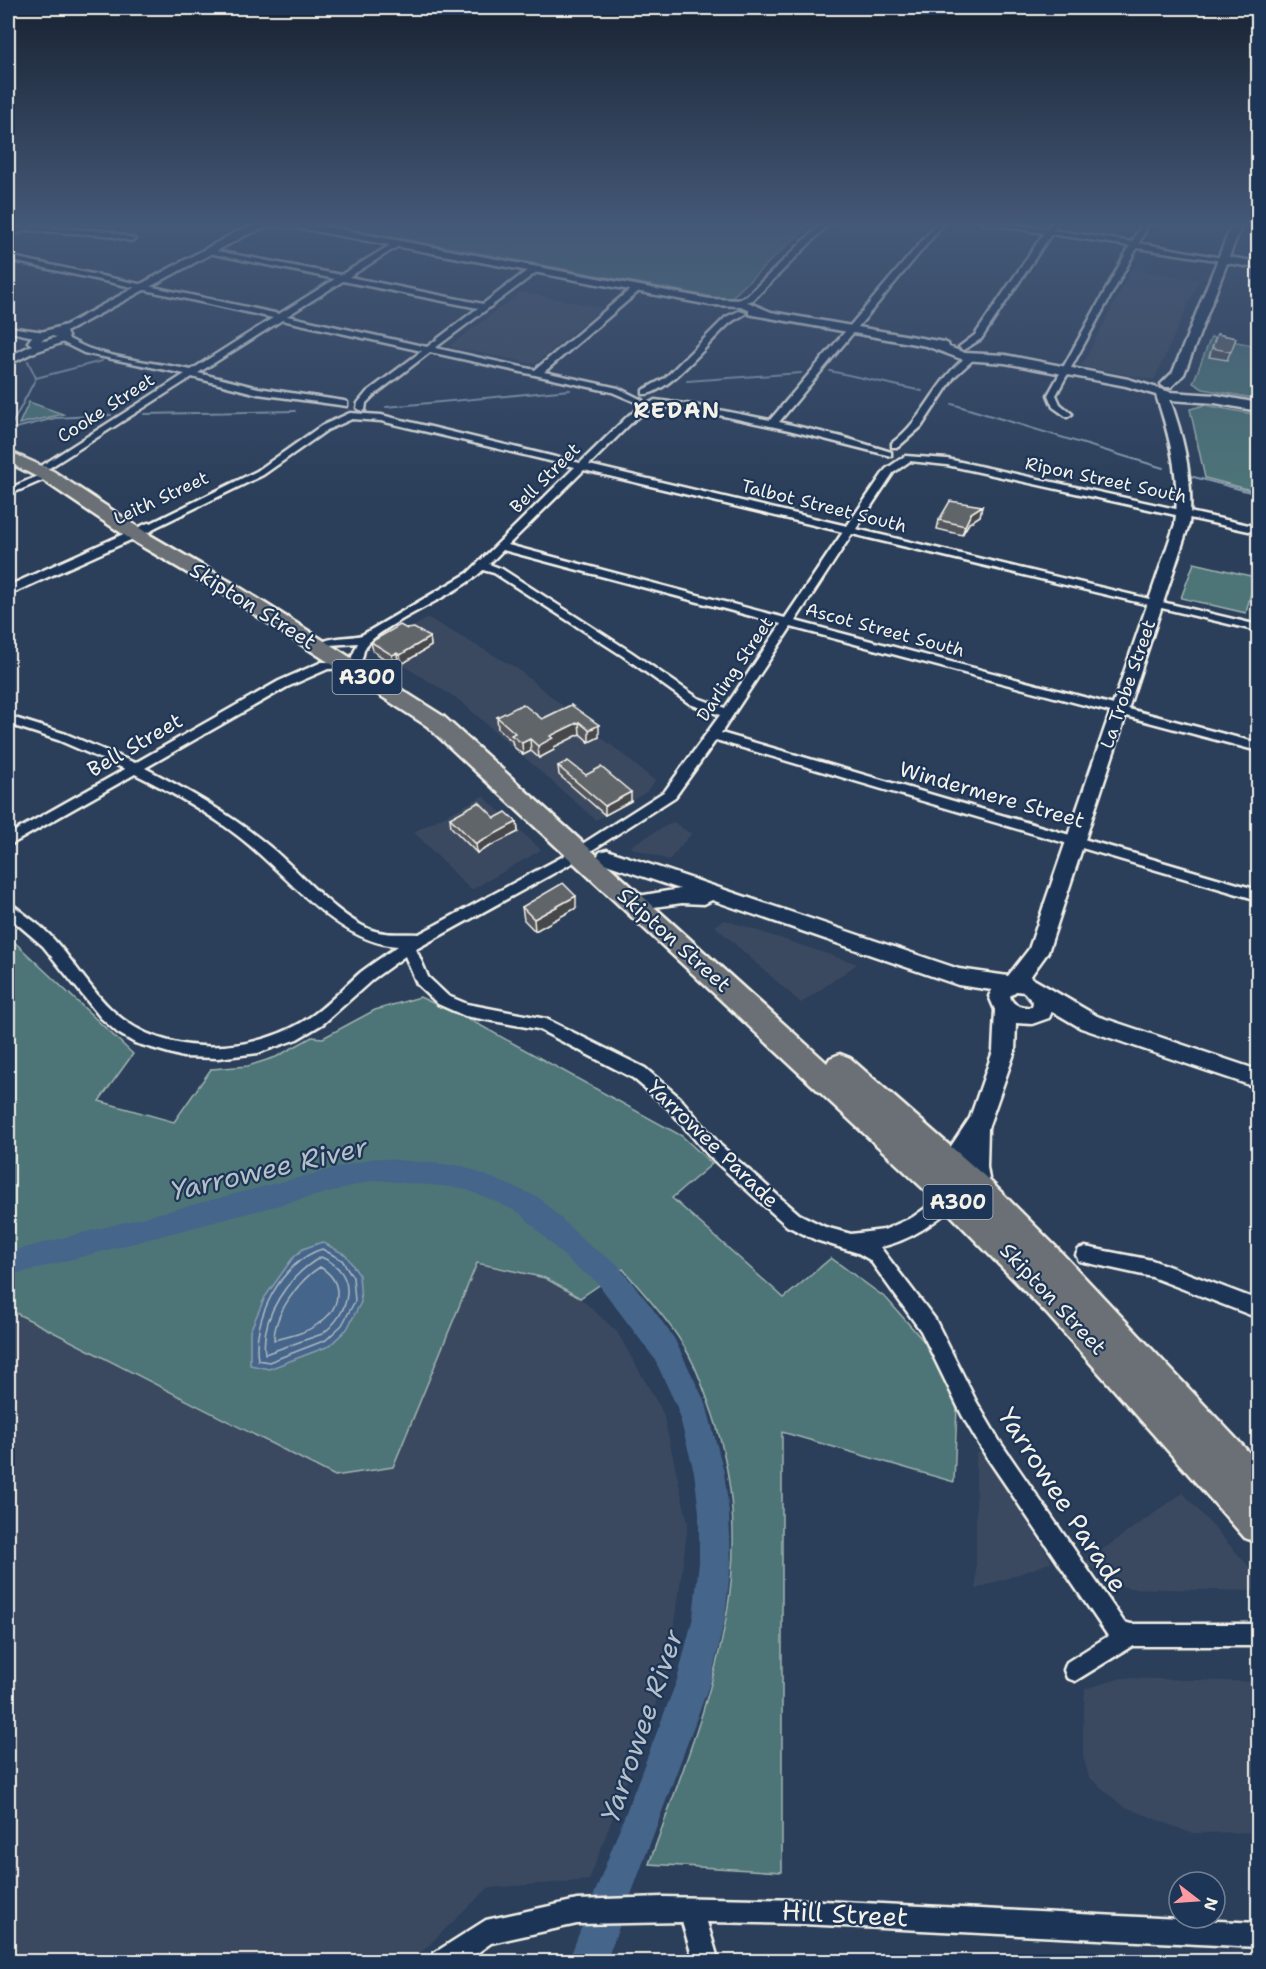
<svg xmlns="http://www.w3.org/2000/svg" width="1266" height="1969" font-family="'Shantell Sans',sans-serif">
<style>
.built{fill:#3b4a60}
.green{fill:#4e7578;stroke:#a1b3b0;stroke-width:1.5}
.water{fill:#44658a;stroke:#8a9db0;stroke-width:1.5}
.lines{fill:none;stroke-linecap:round;stroke-linejoin:round}
.shore{stroke:#aeb9c2;stroke-width:1.5}
.stream{stroke:#8a9db0;stroke-width:2}
.river{fill:#44658a;fill-rule:evenodd}
.street-casing{stroke:#f4f1e8;stroke-width:5}
.secondary-casing{stroke:#f4f1e8;stroke-width:5}
.highway-casing{stroke:#f4f1e8;stroke-width:5}
.street{fill:#1d3557;fill-rule:evenodd}
.secondary{fill:#1d3557;fill-rule:evenodd}
.highway{fill:#6a7074;fill-rule:evenodd}
.wall{fill:#53575c;stroke:#f4f1e8;stroke-width:1.5}
.shaded-wall{fill:#44474b;stroke:#f4f1e8;stroke-width:1.5}
.building{fill:#61656b;stroke:#f4f1e8;stroke-width:1.5}
.labels{text-anchor:middle;stroke-width:4.5;stroke-linejoin:round;paint-order:stroke}
.far-street-label{font-size:18px;fill:#f4f1e8;stroke:#1d3557}
.shield{fill:#1d3557;stroke:#b4b9bc;stroke-width:1.5}
.shield-label{font-size:20px;font-weight:bold;fill:#f4f1e8}
.street-label{font-size:21px;fill:#f4f1e8;stroke:#1d3557}
.far-district-label{font-size:22px;font-weight:bold;letter-spacing:1.5px;fill:#f4f1e8;stroke:#1d3557}
.near-street-label{font-size:26px;fill:#f4f1e8;stroke:#1d3557}
.near-water-label{font-size:27px;font-style:italic;fill:#b6c0c7;stroke:#1d3557}
</style>
<rect width="100%" height="100%" fill="#2b3f5b"/>
<filter id="ink" filterUnits="userSpaceOnUse"><feTurbulence type="fractalNoise" baseFrequency=".0167" numOctaves="2"/><feDisplacementMap in="SourceGraphic" scale="12" xChannelSelector="R" yChannelSelector="G"/><feConvolveMatrix kernelMatrix="1 2 1 2 8 2 1 2 1" color-interpolation-filters="sRGB"/></filter>
<g filter="url(#ink)">
<!-- built -->
<g class="built">
<polygon points="1132,269 1199,280 1154,380 1082,366"/>
<polygon points="522,292 602,308 535,364 452,347 451,345"/>
<polygon points="428,618 516,668 655,781 645,793 596,820 458,699 376,649"/>
<polygon points="483,796 541,850 471,890 414,832"/>
<polygon points="673,822 691,834 669,860 632,848 632,845"/>
<polygon points="725,920 857,964 801,1003 715,926"/>
<polygon points="476,1262 545,1278 580,1298 617,1332 663,1413 688,1524 669,1668 589,1880 488,1888 412,1961 8,1961 8,1309 335,1476 393,1467"/>
<polygon points="985,1452 1052,1562 976,1589 976,1453"/>
<polygon points="1183,1493 1258,1577 1258,1591 1128,1588 1106,1579 1085,1562"/>
<polygon points="1122,1678 1258,1682 1258,1832 1191,1833 1123,1806 1089,1777 1083,1756 1083,1735 1085,1689"/>
</g>
<!-- green -->
<g class="green">
<polygon points="308,221 813,221 729,300"/>
<polygon points="1211,337 1258,346 1258,399 1203,389 1193,383"/>
<polygon points="29,402 63,414 19,424"/>
<polygon points="1205,405 1258,415 1258,492 1205,478 1190,409"/>
<polygon points="1194,563 1255,577 1246,613 1181,598"/>
<path d="M8 936 133 1054 99 1101 174 1122 211 1069 248 1066 276 1057 312 1037 323 1038 375 1010 420 997 476 1023 682 1136 712 1164 672 1198 784 1298 831 1258 887 1299 934 1353 957 1407 954 1482 782 1432V1872L649 1864C702 1714 767 1576 713 1415 704 1390 695 1362 680 1340 664 1315 642 1292 623 1269L580 1298 545 1278 477 1263 393 1467 335 1476 8 1309Z"/>
</g>
<!-- water -->
<polygon class="water" points="322,1242 346,1255 359,1275 361,1302 347,1329 329,1346 269,1369 250,1365 250,1331 265,1297 292,1259 303,1249"/>
<g class="lines">
<!-- shore -->
<g class="shore">
<path d="M322 1249 342 1260 353 1277 355 1301 342 1325 326 1340 269 1362 258 1360C251 1319 282 1261 322 1249Z"/>
<path d="M321 1257C360 1273 351 1313 322 1334L265 1354C260 1316 289 1275 321 1257Z"/>
<path d="M320 1267C345 1282 341 1309 318 1324 306 1333 288 1337 274 1340 274 1314 299 1280 320 1267Z"/>
</g>
<!-- stream -->
<g class="stream">
<polyline points="830,371 922,391"/>
<polyline points="36,378 102,361"/>
<polyline points="687,381 801,373"/>
<polyline points="952,404 1163,468"/>
<polyline points="386,407 570,390"/>
<polyline points="144,414 295,411"/>
<polyline points="10,428 36,378 28,361"/>
<polyline points="8,430 55,418 111,415"/>
<polyline points="1190,476 1258,494"/>
</g>
<!-- river -->
<polygon class="river" points="375,1158 463,1166 538,1197 590,1246 616,1263 650,1305 674,1338 706,1404 724,1472 729,1512 731,1562 725,1617 711,1680 606,1962 568,1962 677,1680 693,1617 699,1562 699,1512 694,1472 677,1407 654,1358 596,1281 572,1264 520,1213 490,1199 462,1188 375,1180 8,1276 8,1252"/>
<defs>
<g id="street">
<polygon points="31,221 35,223 30,227 107,231 135,239 131,241 107,235 24,230 8,239 8,234"/>
<polygon points="824,221 832,221 753,300 736,305 736,301 747,296"/>
<path d="M939 221H946L779 422 842 437 891 452V456L789 430 705 412 657 406 635 419 589 465 847 526 886 469 905 456 947 459 1258 527V533L947 465 910 461 893 473 856 529 1258 625V631L852 534 795 621 1258 743V751L791 627 721 733 1258 890V900L716 740 675 797 572 863 416 949 428 977 448 996 467 1004 546 1019 645 1068 680 1098 721 1146 799 1214 825 1227 851 1234 884 1230 913 1217 948 1192 954 1189 960 1192 963 1197 960 1202C936 1221 911 1241 880 1247L935 1319 976 1401 1000 1442 1124 1622 1131 1624H1258V1646H1132L1075 1681 1067 1678 1064 1670 1067 1662 1108 1636 986 1456 962 1415 921 1331 870 1260 858 1253 816 1240 787 1226 709 1156 668 1108 633 1078 538 1029 465 1016 438 1004 417 984 405 956 373 979 324 1023 297 1039 258 1053 218 1058 183 1057 135 1043 118 1033 101 1018 43 946 8 916V904L13 905C27 917 44 927 55 941 75 963 91 991 113 1011 165 1060 258 1055 313 1015 330 1003 345 986 361 972 373 963 386 954 398 946 335 942 287 873 238 836 206 811 171 792 135 774L8 846V835L125 769 58 740 8 724V716L66 734 135 763 279 681 322 662H352V668L328 669 287 687 145 768C189 791 232 815 270 847 300 872 333 913 369 929 386 936 401 933 419 934L562 857 665 791 720 715 690 704 623 656 494 573 483 570C457 596 379 624 365 648 363 652 363 658 361 661L357 663 351 659 358 643 329 645 323 642C330 637 351 638 362 635L468 573 575 467 381 421 352 419 327 430 263 475 152 529 143 527 257 471 321 426 350 413 381 415 580 463 629 415 655 400 693 405 770 420ZM584 470 843 532 785 618 508 545ZM503 550 781 624 725 708 698 698 631 652 502 569 489 564Z"/>
<polygon points="979,221 1047,229 1053,221 1059,221 1053,230 1132,242 1144,221 1150,221 1139,243 1227,259 1223,261 1137,248 1056,395 1060,404 1072,414 1067,417 1053,407 1048,395 1130,246 1051,234 981,339 963,350 959,347 975,335 1044,233 982,223"/>
<path d="M397 241 400 245 349 277 483 304 532 267H538V271L435 348 535 370 633 287H639V291L544 372 618 388 642 400 638 403 612 392 430 352 373 396 366 403 365 410 362 411 357 408 358 403 367 392 422 351 282 320 198 373 258 388 344 401 347 402V406L258 394 192 377 49 468 41 466 185 374 84 353 60 341V337C69 337 80 346 90 349 122 360 158 363 191 370L273 318 8 260V256L279 314 335 279 209 253 206 249 341 275ZM343 281 478 308 427 347 287 316Z"/>
<path d="M739 311 746 313C741 317 735 319 730 323 711 339 667 396 643 394V390L665 378 726 317Z"/>
<path d="M8 327 45 332 49 334C38 340 20 334 8 331Z"/>
<path d="M969 355 976 357 954 377 921 427 898 447H892V443C925 419 936 378 969 355Z"/>
<polygon points="47,472 50,473 50,477 8,495 8,489"/>
<polygon points="1085,1247 1152,1260 1258,1300 1258,1318 1152,1277 1079,1261 1076,1255 1079,1249"/>
<polygon points="662,1897 803,1900 1258,1923 1258,1947 803,1924 707,1922 719,1962 694,1962 682,1922 577,1924 491,1943 465,1962 431,1962 434,1953 486,1920 577,1900"/>
</g>
<g id="secondary">
<path d="M265 221 304 223 710 299 743 300 771 312 944 342 948 344 949 347 965 353 1005 355 1128 379 1170 392 1215 395 1258 403V411L1215 403 1170 400C1184 438 1194 483 1189 524L1048 952 1030 977 1097 1016 1258 1070V1088L1081 1028 1052 1011 1049 1018 1032 1024 1016 1023 1015 1051 988 1128 987 1167 991 1191 987 1199 979 1202 971 1199 967 1191 963 1166 951 1183 943 1186 935 1183 931 1176 970 1118 993 1051 995 1010 989 996 992 990 958 985 712 900 704 904 682 903 633 910 626 908 623 903 626 898 680 889 600 862 597 857 600 852 607 850 959 969 1008 976 1029 949 1175 524C1181 481 1170 436 1156 395L1126 386 1005 363 964 360 926 346 753 315 749 314V310L741 306 710 305 304 229 270 226 246 235 66 332 69 339 67 341 32 353 8 365V357L32 345 28 342 34 334 66 325 238 231ZM51 336 57 337 45 341 41 340ZM1016 991 1024 992 1033 1002 1032 1007C1023 1008 1012 1006 1010 996Z"/>
<polygon points="1233,221 1243,221 1229,257 1258,262 1258,268 1227,263 1184,374 1171,387 1163,387 1161,384 1173,372"/>
<polygon points="148,523 153,524 155,527 153,530 8,595 8,586"/>
</g>
<polygon id="highway" points="8,451 53,471 150,535 239,587 443,716 827,1063 830,1058 840,1054 850,1058 990,1181 1055,1246 1258,1462 1258,1543 1245,1538 1048,1315 943,1207 427,726 225,595 136,543 41,479 8,462"/>
</defs>
<!-- street casing -->
<use href="#street" class="street-casing"/>
<!-- secondary casing -->
<use href="#secondary" class="secondary-casing"/>
<!-- highway casing -->
<use href="#highway" class="highway-casing"/>
<!-- street -->
<use href="#street" class="street"/>
<!-- secondary -->
<use href="#secondary" class="secondary"/>
<!-- highway -->
<use href="#highway" class="highway"/>
</g>
<!-- wall -->
<g class="wall">
<polygon points="1217,334 1236,338 1227,360 1209,357"/>
<polygon points="982,506 980,516 969,523 962,535 937,529 939,520"/>
<polygon points="407,629 430,637 431,646 402,664 398,662 394,665 373,651 371,642"/>
<polygon points="571,705 599,737 589,742 580,734 554,747 554,750 539,758 531,751 523,755 513,746 512,741 498,729 497,717 542,719"/>
<polygon points="558,766 586,775 631,801 605,815 559,775"/>
<polygon points="450,818 495,818 517,822 518,832 477,853 451,827"/>
<polygon points="522,907 576,908 535,931 524,920"/>
</g>
<!-- shaded-wall -->
<g class="shaded-wall">
<polygon points="982,506 980,516 969,523 962,535 965,526 971,513"/>
<polygon points="430,637 431,646 402,664 400,655"/>
<polygon points="397,653 398,662 394,665 392,655"/>
<polygon points="579,722 580,734 554,747 554,750 539,758 538,746 550,736"/>
<polygon points="599,725 599,737 589,742 589,730"/>
<polygon points="530,739 531,751 523,755 522,743"/>
<polygon points="631,792 631,801 605,815 605,806"/>
<polygon points="517,822 518,832 477,853 476,844"/>
<polygon points="576,896 576,908 535,931 534,919"/>
</g>
<!-- building -->
<g class="building">
<polygon points="1217,334 1236,338 1231,352 1212,348"/>
<polygon points="950,501 982,506 971,513 965,526 939,520"/>
<polygon points="400,625 407,629 414,628 430,637 400,655 397,653 392,655 371,642"/>
<polygon points="523,704 542,719 571,705 599,725 589,730 579,722 550,736 553,738 538,746 530,739 522,743 511,735 515,733 497,717"/>
<polygon points="568,761 586,775 601,767 631,792 605,806 558,766"/>
<polygon points="479,802 495,818 506,812 517,822 476,844 450,818"/>
<polygon points="563,883 576,896 534,919 522,907"/>
</g>
</g>
<!-- sky -->
<linearGradient id="sky" x2="0" y2="1"><stop stop-color="#182332"/><stop offset="0.45" stop-color="#445877"/><stop offset="1" stop-color="#445877" stop-opacity="0"/></linearGradient>
<rect width="1266" height="496" fill="url(#sky)"/>
<g class="labels">
<!-- far-street labels -->
<g class="far-street-label">
<text transform="translate(106 408) rotate(-33)" y="6">Cooke Street</text>
<text transform="translate(545 478) rotate(-45)" y="6">Bell Street</text>
<text transform="translate(1106 480) rotate(12)" y="6">Ripon Street South</text>
<text transform="translate(161 498) rotate(-25)" y="6">Leith Street</text>
<text transform="translate(824 506) rotate(14)" y="6">Talbot Street South</text>
<text transform="translate(885 630) rotate(15)" y="6">Ascot Street South</text>
<text transform="translate(735 669) rotate(-56)" y="6">Darling Street</text>
<text transform="translate(1128 684) rotate(-71)" y="6">La Trobe Street</text>
</g>
<!-- shield labels -->
<g class="shield">
<rect x="332.5" y="660" width="69" height="34" rx="4.5"/>
<rect x="923.5" y="1185" width="69" height="34" rx="4.5"/>
</g>
<g class="shield-label">
<text x="367" y="684">A300</text>
<text x="958" y="1209">A300</text>
</g>
<!-- street labels -->
<g class="street-label">
<text transform="translate(253 606) rotate(32)" y="7">Skipton Street</text>
<text transform="translate(135 745) rotate(-30)" y="7">Bell Street</text>
<text transform="translate(992 795) rotate(16)" y="7">Windermere Street</text>
<text transform="translate(674 940) rotate(42)" y="7">Skipton Street</text>
<text transform="translate(713 1144) rotate(44)" y="7">Yarrowee Parade</text>
<text transform="translate(1053 1299) rotate(47)" y="7">Skipton Street</text>
</g>
<!-- far-district labels -->
<g class="far-district-label">
<text x="677" y="418">REDAN</text>
</g>
<!-- near-street labels -->
<g class="near-street-label">
<text transform="translate(1063 1500) rotate(57)" y="9">Yarrowee Parade</text>
<text transform="translate(845 1914) rotate(3)" y="9">Hill Street</text>
</g>
<!-- near-water labels -->
<g class="near-water-label">
<text transform="translate(269 1169) rotate(-13)" y="9">Yarrowee River</text>
<text transform="translate(642 1726) rotate(-71)" y="9">Yarrowee River</text>
</g>
</g>
<!-- margin -->
<rect width="1266" height="1969" fill="none" stroke="#1d3557" stroke-width="30"/>
<rect x="15" y="15" width="1236" height="1939" fill="none" stroke="#f4f1e8" stroke-width="2" filter="url(#ink)"/>
<!-- north arrow -->
<g transform="translate(1197 1900) rotate(107)"><circle r="28" fill="#1d3557" stroke="#738091" stroke-width="1.5"/>
<path d="M0-4.5L10 22L0 15L-10 22Z" fill="#ff9aa2"/>
<text y="-9" font-size="16" font-weight="bold" text-anchor="middle" fill="#f4f1e8">N</text>
</g>
</svg>
